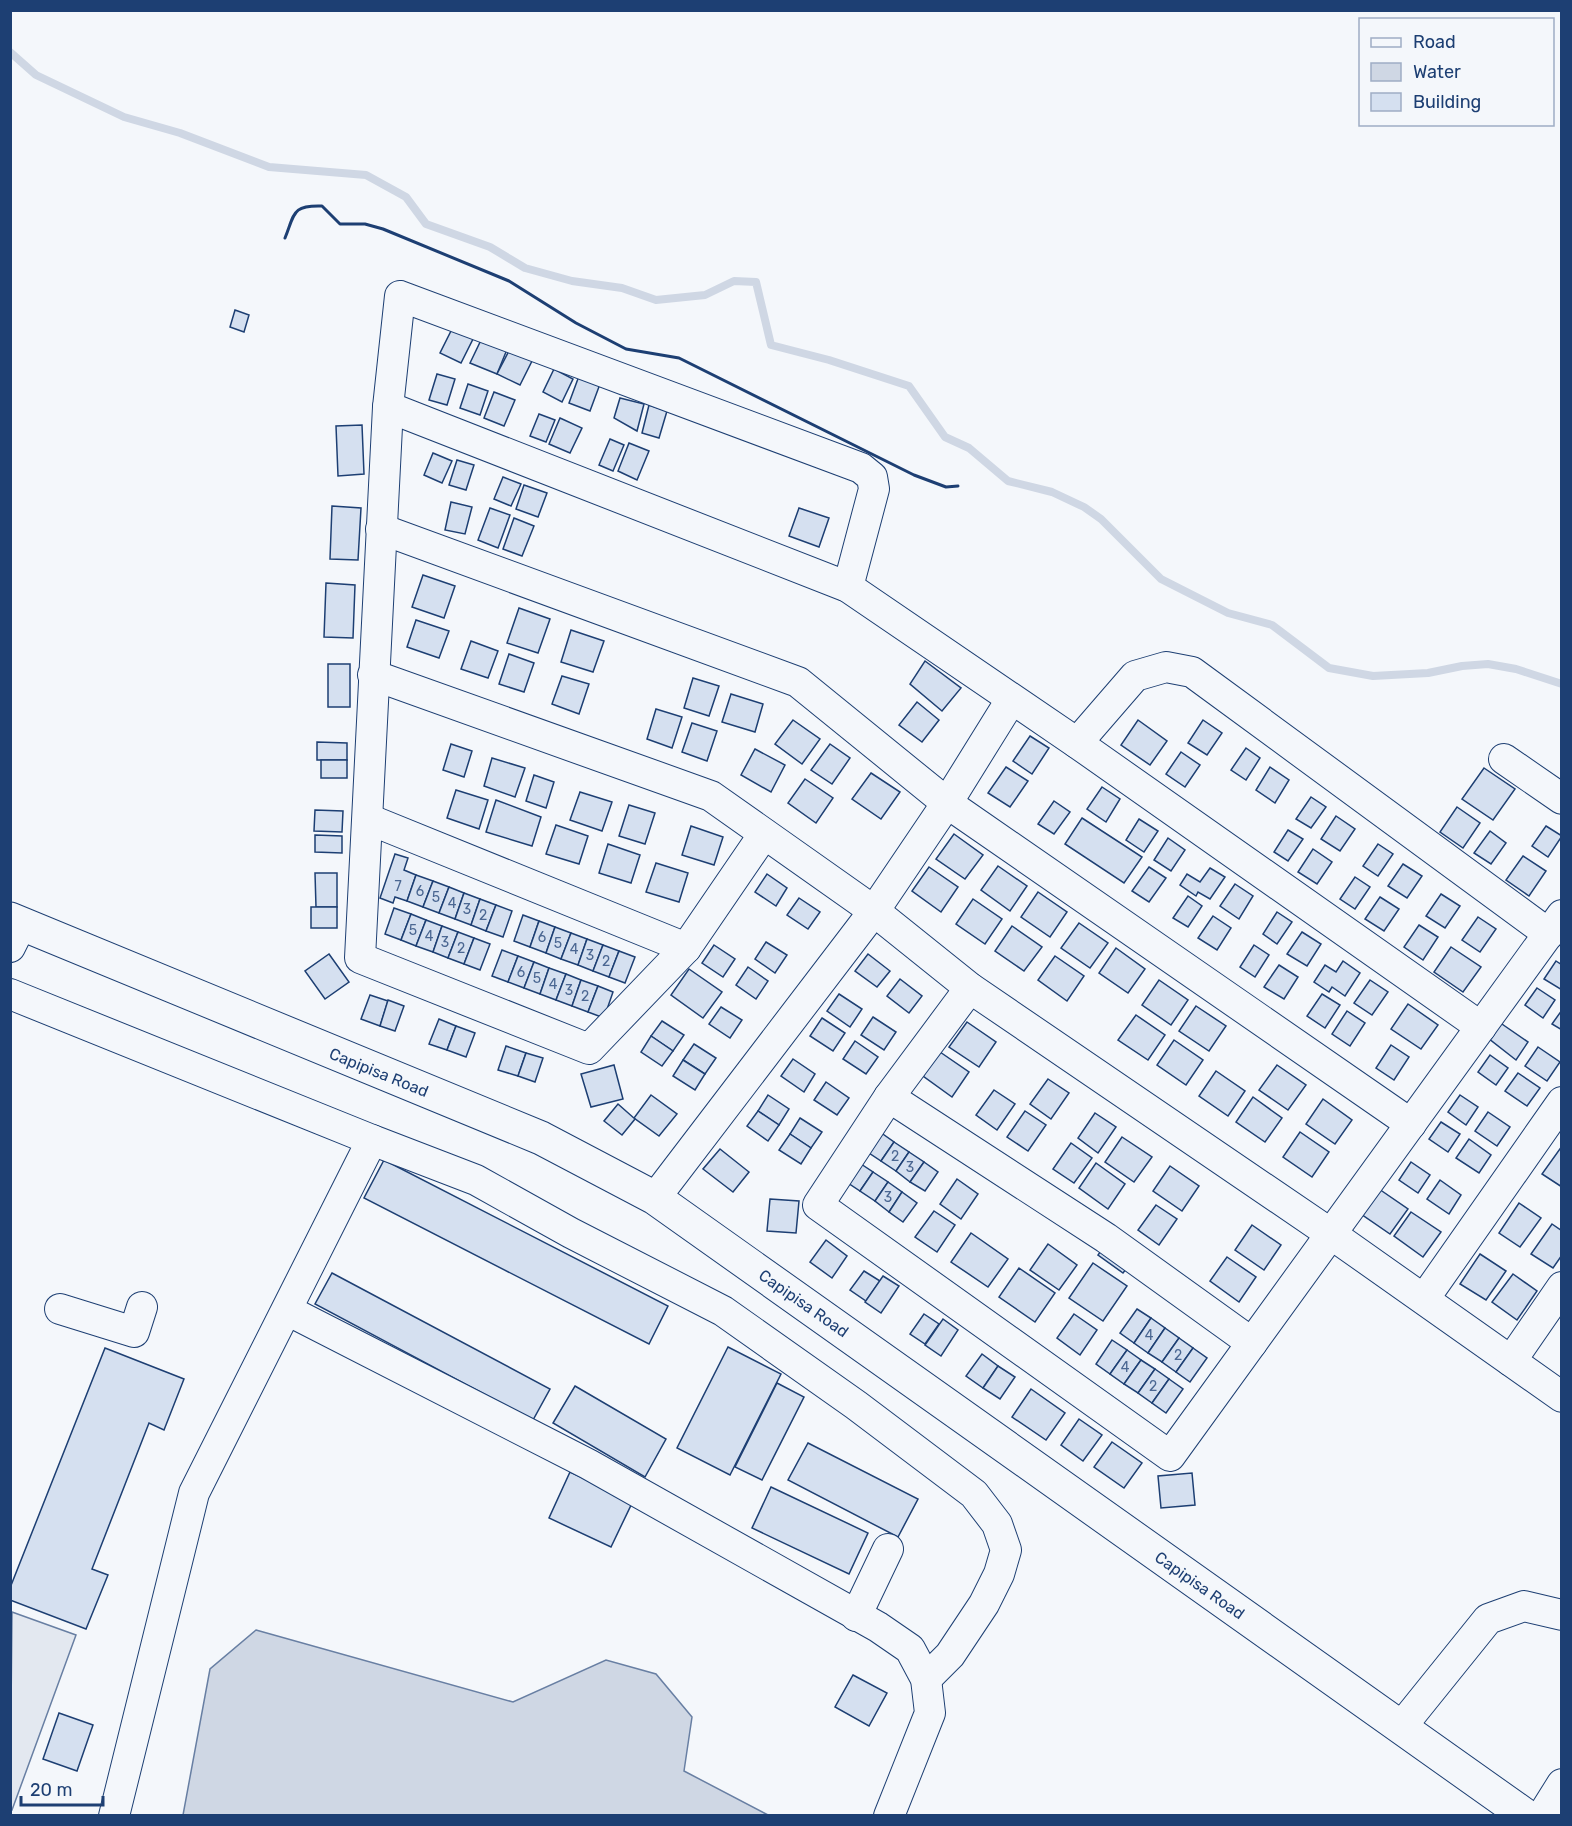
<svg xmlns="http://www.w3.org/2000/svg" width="1572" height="1826" font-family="Rubik,sans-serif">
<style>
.parking{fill:#e3e8f0;stroke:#687fa3;stroke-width:1.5}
.water{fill:#cfd7e4;stroke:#687fa3;stroke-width:1.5}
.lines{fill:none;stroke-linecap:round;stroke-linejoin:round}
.stream{stroke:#cfd7e4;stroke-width:8}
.building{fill:#d5e0f0;stroke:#1d3f73;stroke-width:1.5}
.minor-casing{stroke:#1d3f73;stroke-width:32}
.major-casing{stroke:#1d3f73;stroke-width:35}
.minor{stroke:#f4f7fb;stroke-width:30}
.major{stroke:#f4f7fb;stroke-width:33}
.wall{stroke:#1d3f73;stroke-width:3}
.labels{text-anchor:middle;stroke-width:4.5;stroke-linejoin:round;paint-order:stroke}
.number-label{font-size:14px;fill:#4b6792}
.street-label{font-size:16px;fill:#1d3f73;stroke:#f4f7fb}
</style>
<rect width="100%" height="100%" fill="#f4f7fb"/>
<!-- parking -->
<polygon class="parking" points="12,1612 76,1635 12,1810 10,1809"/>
<!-- water -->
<polygon class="water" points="256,1630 513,1702 606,1660 656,1674 692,1717 684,1771 768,1815 183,1815 210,1669"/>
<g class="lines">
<!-- stream -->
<polyline class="stream" points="10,52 36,75 124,117 180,133 269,167 366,175 406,197 426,224 490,247 525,268 572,281 622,288 656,300 705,295 734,281 756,282 771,345 829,360 909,386 945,437 969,448 1008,481 1052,492 1084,507 1101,519 1161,579 1228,613 1272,625 1329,668 1373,676 1428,673 1462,666 1488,664 1516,669 1562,684"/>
</g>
<!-- building -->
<g class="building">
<polygon points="235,310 249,315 244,332 230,327"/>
<polygon points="453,327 474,337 461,363 440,353"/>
<polygon points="483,336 508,347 497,374 470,363"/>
<polygon points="513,343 535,355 520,385 497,374"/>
<polygon points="554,369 573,379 562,402 543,392"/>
<polygon points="437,374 455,379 447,405 429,400"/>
<polygon points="579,376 600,384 590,411 569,403"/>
<polygon points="468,384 488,391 480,415 460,408"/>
<polygon points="494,392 515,400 504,426 484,418"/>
<polygon points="620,398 644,404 637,431 614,418"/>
<polygon points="649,405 667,411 659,438 642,433"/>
<polygon points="539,414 555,420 546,442 530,436"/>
<polygon points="560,418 582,428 570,453 549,444"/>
<polygon points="362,425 364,474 338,476 336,426"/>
<polygon points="610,439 624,445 613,471 599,465"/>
<polygon points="629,443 649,451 637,480 618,471"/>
<polygon points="433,453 452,461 442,483 424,475"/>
<polygon points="457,460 474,465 466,490 449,485"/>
<polygon points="503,477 521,484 511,506 494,499"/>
<polygon points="524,485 547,493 538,517 516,509"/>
<polygon points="451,502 472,507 465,534 445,530"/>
<polygon points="332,506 361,508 358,560 330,559"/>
<polygon points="490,508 510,515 498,548 478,540"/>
<polygon points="799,508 829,518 819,547 789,536"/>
<polygon points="514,518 534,526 522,556 503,549"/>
<polygon points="423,575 455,586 444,618 412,607"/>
<polygon points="326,583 355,585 353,638 324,637"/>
<polygon points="519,608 550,619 538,653 507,643"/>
<polygon points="416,620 449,631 439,658 407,647"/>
<polygon points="571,630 604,641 593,672 561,662"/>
<polygon points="471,641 498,651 488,678 461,669"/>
<polygon points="509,654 534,663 524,692 499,684"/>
<polygon points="925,661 961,688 942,711 910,684"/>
<rect x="328" y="664" width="22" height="43"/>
<polygon points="562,676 589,684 579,714 552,704"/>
<polygon points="693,678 719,686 709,716 684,708"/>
<polygon points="731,694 763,704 755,732 722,722"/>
<polygon points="917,702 939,720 922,742 899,725"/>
<polygon points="656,709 682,717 672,748 647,739"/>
<polygon points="793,720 820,739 802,764 775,744"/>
<polygon points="1138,720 1167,741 1150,765 1121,745"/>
<polygon points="1203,720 1222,733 1207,755 1188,743"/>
<polygon points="692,723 717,731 707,761 682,752"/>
<polygon points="1030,736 1049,748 1032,774 1013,761"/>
<polygon points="317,742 347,743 347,760 317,760"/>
<polygon points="451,744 472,751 464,777 443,770"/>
<polygon points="830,744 850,758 832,784 811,770"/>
<polygon points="1246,748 1260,758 1246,780 1231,770"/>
<polygon points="755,749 785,765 771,792 741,775"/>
<polygon points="1181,752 1200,765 1185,787 1166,774"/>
<polygon points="492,758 525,768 515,797 484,786"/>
<rect x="321" y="760" width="26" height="18"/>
<polygon points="1006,767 1028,781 1010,807 988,793"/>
<polygon points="1270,767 1289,780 1275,803 1256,790"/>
<polygon points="1484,768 1515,789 1493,820 1462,799"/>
<polygon points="871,773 900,792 881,819 852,799"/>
<polygon points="534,775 554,782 546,808 526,801"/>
<polygon points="805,779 833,798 816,823 788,803"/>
<polygon points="1102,787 1120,799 1106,822 1087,809"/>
<polygon points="456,790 488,800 479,829 447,818"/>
<polygon points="580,792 612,802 602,831 570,820"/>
<polygon points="1311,797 1326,807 1311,828 1296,819"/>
<polygon points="496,800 541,817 532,846 486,832"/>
<polygon points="1054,801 1070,812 1054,834 1038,824"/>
<polygon points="629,805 655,813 645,844 619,836"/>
<polygon points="1457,807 1480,823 1463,848 1440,832"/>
<polygon points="315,810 343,811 342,832 314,831"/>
<polygon points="1336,816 1355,829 1340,851 1321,839"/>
<polygon points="1082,818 1142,857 1124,883 1065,844"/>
<polygon points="1139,819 1158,831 1144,852 1126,840"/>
<polygon points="556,825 588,836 579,864 546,854"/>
<polygon points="691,826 723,837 714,865 682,855"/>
<polygon points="1546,826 1562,836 1548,857 1532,846"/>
<polygon points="1288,830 1303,839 1288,861 1274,852"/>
<polygon points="1490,831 1506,843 1491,864 1474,853"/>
<polygon points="954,834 983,855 965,879 936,859"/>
<polygon points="315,835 342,836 342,853 315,852"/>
<polygon points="1168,838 1185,850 1171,871 1154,860"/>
<polygon points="608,844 640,855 631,883 599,873"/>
<polygon points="1378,844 1393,854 1378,876 1363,866"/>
<polygon points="1313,849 1332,862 1317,884 1298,872"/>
<polygon points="395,854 408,858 404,870 416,875 407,901 395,897 393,903 380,898"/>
<polygon points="1523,856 1546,871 1529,896 1506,880"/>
<polygon points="656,863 688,873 679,902 646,892"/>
<polygon points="1403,864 1422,876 1407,898 1388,886"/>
<polygon points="998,866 1027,886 1010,911 981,890"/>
<polygon points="929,867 958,887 941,912 912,891"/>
<polygon points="1149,867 1166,878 1149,902 1132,891"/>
<polygon points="1210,868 1225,877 1210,899 1198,892 1196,896 1180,885 1187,874 1200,882"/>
<polygon points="315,873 337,873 337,907 316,907"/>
<polygon points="767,874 787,888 776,906 755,892"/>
<polygon points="416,875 433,881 423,907 407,901"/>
<polygon points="1355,877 1370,887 1355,909 1340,899"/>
<polygon points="433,881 449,887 439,913 423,907"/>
<polygon points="1235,884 1253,896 1239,919 1220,906"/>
<polygon points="449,887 464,893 455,919 439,913"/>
<polygon points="1038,892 1067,912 1050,937 1021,917"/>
<polygon points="464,893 480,899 471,925 455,919"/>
<polygon points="1441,894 1460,906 1445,928 1426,916"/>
<polygon points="1188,896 1202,906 1188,927 1173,918"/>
<polygon points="1380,897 1399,909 1384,931 1365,919"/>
<polygon points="799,898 820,912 808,929 787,915"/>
<polygon points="480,899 496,905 486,931 471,925"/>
<polygon points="973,899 1002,919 985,944 956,924"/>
<polygon points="496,905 512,911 503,937 486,931"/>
<rect x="311" y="907" width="26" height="21"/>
<polygon points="394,908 411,914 401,940 385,934"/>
<polygon points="1277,912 1292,922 1277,944 1263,934"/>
<polygon points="411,914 426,920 416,946 401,940"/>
<polygon points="523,915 539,921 530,947 514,941"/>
<polygon points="1213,916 1231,928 1217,950 1198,938"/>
<polygon points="1478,917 1496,929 1480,952 1462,940"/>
<polygon points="426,920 442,926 433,952 416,946"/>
<polygon points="539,921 555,927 546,953 530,947"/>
<polygon points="1079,923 1108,943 1090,968 1061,948"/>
<polygon points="1419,925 1438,937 1423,960 1404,947"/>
<polygon points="442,926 458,932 448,958 433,952"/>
<polygon points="1012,926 1042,947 1024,971 995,951"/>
<polygon points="555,927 571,933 561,959 546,953"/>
<polygon points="458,932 474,938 464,964 448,958"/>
<polygon points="1302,932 1321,944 1307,966 1287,954"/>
<polygon points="571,933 587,939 578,965 561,959"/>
<polygon points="474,938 490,944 480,970 464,964"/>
<polygon points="587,939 603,945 593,971 578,965"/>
<polygon points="766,942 787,955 775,973 755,959"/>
<polygon points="603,945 619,951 609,977 593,971"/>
<polygon points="714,945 735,959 723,977 702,963"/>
<polygon points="1254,945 1269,955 1255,977 1240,967"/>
<polygon points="1451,947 1481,967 1463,992 1434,972"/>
<polygon points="1116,948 1145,969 1128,993 1099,973"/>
<polygon points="502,950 518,956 508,982 492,976"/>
<polygon points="619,951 635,957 625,983 609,977"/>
<polygon points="329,954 349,982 325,999 305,971"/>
<polygon points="868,954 890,971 877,987 855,971"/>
<polygon points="518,956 534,962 524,988 508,982"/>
<polygon points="1055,956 1084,976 1067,1001 1038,980"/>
<polygon points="1343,961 1360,973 1345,996 1332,987 1329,992 1314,982 1325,965 1336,972"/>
<polygon points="1556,961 1562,965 1562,990 1544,979"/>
<polygon points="534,962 549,968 540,994 524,988"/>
<polygon points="1279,965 1298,977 1284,999 1264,987"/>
<polygon points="748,967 768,981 756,999 736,985"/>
<polygon points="549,968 566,974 556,1000 540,994"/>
<polygon points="689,969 722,992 703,1018 671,995"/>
<polygon points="566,974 581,980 572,1006 556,1000"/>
<polygon points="900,979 922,996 909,1013 887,996"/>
<polygon points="581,980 598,986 588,1012 572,1006"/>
<polygon points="1159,980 1188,1000 1171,1025 1142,1005"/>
<polygon points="1370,980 1388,992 1372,1015 1354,1003"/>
<polygon points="598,986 613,992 604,1018 588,1012"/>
<polygon points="1537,988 1555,1000 1543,1018 1525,1005"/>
<polygon points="839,994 862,1009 850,1027 827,1011"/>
<polygon points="1322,994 1340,1005 1325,1028 1307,1016"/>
<polygon points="370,995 388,1001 380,1026 361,1019"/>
<polygon points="388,1000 404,1006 395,1031 380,1026"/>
<polygon points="1408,1004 1438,1025 1421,1049 1391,1029"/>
<polygon points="1196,1006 1226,1026 1209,1051 1179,1031"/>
<polygon points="721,1007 742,1020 730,1038 709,1024"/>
<polygon points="1562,1010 1562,1030 1552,1024"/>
<polygon points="1347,1011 1365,1023 1350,1046 1332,1034"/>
<polygon points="1136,1015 1165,1035 1148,1060 1118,1040"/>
<polygon points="873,1017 896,1032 884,1050 861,1035"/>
<polygon points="822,1018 845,1033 833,1051 810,1036"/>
<polygon points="439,1019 456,1026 447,1050 429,1044"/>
<polygon points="662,1021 684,1035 673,1051 651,1036"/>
<polygon points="967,1022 996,1042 979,1067 949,1047"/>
<polygon points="1499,1022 1528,1042 1516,1060 1488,1038"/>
<polygon points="456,1026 475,1033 466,1057 447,1050"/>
<polygon points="651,1036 673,1051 662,1066 641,1052"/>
<polygon points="1174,1040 1203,1060 1186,1085 1157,1065"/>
<polygon points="855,1041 878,1057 866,1074 843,1059"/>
<polygon points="694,1044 716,1058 705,1074 683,1060"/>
<polygon points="1391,1045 1409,1057 1394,1080 1376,1068"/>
<polygon points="506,1046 526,1053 518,1076 498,1070"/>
<polygon points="1538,1047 1560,1062 1547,1081 1525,1066"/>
<polygon points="940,1052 969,1072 952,1097 923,1076"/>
<polygon points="526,1053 543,1058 535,1082 518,1076"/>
<polygon points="1490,1055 1508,1068 1496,1085 1478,1072"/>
<polygon points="793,1059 815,1074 804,1092 781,1076"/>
<polygon points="683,1060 705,1074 695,1090 673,1076"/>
<polygon points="614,1065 623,1099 591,1107 581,1074"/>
<polygon points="1277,1065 1306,1085 1288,1110 1259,1090"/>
<polygon points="1216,1071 1245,1091 1228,1116 1199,1096"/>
<polygon points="1518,1073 1540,1088 1527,1106 1505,1091"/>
<polygon points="1048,1079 1069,1093 1051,1119 1030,1104"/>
<polygon points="826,1082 849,1098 837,1115 814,1100"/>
<polygon points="994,1090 1015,1104 997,1130 976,1115"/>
<polygon points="651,1095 677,1114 659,1136 634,1118"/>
<polygon points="768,1095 789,1109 779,1125 758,1111"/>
<polygon points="1460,1095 1478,1107 1466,1125 1448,1112"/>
<polygon points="1253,1097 1282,1118 1265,1142 1236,1122"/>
<polygon points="1323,1099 1352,1120 1335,1144 1306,1124"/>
<polygon points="618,1104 635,1119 622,1135 604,1121"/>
<polygon points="758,1111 779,1125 768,1141 747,1126"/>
<polygon points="1025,1111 1046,1125 1028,1151 1007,1137"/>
<polygon points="1488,1112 1510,1127 1497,1146 1475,1131"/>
<polygon points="1095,1113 1116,1127 1098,1153 1078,1138"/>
<polygon points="800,1118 822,1132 811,1148 790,1134"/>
<polygon points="1441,1122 1460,1134 1448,1152 1429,1139"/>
<polygon points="880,1132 894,1142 881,1161 866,1151"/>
<polygon points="1300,1132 1329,1152 1312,1177 1283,1157"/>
<polygon points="790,1134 811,1148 801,1164 779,1150"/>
<polygon points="1122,1137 1152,1157 1134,1182 1105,1162"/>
<polygon points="1469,1139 1491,1155 1479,1173 1456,1158"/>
<polygon points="894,1142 909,1152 896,1171 881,1161"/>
<polygon points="1071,1143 1092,1158 1074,1183 1053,1169"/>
<polygon points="1562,1146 1562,1187 1542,1174"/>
<polygon points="720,1149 749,1172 733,1192 703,1169"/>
<polygon points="909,1152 924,1162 910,1182 896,1171"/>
<polygon points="384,1160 668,1306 649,1344 364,1198"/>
<polygon points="858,1162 873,1172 860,1191 845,1181"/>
<polygon points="924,1162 938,1172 925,1191 910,1182"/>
<polygon points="1411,1162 1430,1175 1418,1193 1399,1180"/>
<polygon points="1096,1163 1125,1184 1108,1209 1079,1188"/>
<polygon points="1170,1166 1199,1186 1182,1211 1153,1191"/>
<polygon points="873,1172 888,1182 875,1201 860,1191"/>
<polygon points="957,1179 978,1194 961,1219 940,1204"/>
<polygon points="1440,1180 1461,1195 1449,1214 1427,1199"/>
<polygon points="888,1182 902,1192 889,1212 875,1201"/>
<polygon points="1379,1189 1408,1209 1390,1234 1361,1214"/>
<polygon points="902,1192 917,1203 903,1222 889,1212"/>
<polygon points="770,1199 799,1201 796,1233 767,1231"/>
<polygon points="1519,1203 1541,1218 1520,1247 1499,1233"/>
<polygon points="1156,1205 1177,1219 1159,1245 1138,1230"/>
<polygon points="934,1211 955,1225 937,1252 915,1237"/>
<polygon points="1411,1212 1441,1232 1423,1257 1394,1236"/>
<polygon points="1552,1224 1562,1231 1562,1255 1553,1268 1531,1254"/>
<polygon points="1252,1225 1281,1245 1264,1270 1235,1250"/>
<polygon points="971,1233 1008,1259 988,1287 951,1262"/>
<polygon points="826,1240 847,1256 832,1278 810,1262"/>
<polygon points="1107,1242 1133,1260 1123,1273 1098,1255"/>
<polygon points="1048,1244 1077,1265 1059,1290 1030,1270"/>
<polygon points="1480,1254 1506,1271 1486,1300 1460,1284"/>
<polygon points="1227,1257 1256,1277 1239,1302 1210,1281"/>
<polygon points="1093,1263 1127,1286 1103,1321 1069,1298"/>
<polygon points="1019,1268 1055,1293 1035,1322 999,1297"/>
<polygon points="864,1271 880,1281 866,1301 850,1290"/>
<polygon points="332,1273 550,1389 533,1420 315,1304"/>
<polygon points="1513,1274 1537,1291 1517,1320 1492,1302"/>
<polygon points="883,1276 899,1286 881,1313 865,1302"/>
<polygon points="1137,1309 1151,1318 1134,1343 1120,1333"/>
<polygon points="924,1314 939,1324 925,1344 910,1334"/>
<polygon points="1074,1314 1097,1330 1080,1355 1057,1338"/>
<polygon points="1151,1318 1165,1328 1148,1353 1134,1343"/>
<polygon points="943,1319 958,1330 941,1356 925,1345"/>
<polygon points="1165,1328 1179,1338 1162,1362 1148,1353"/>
<polygon points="1179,1338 1193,1348 1176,1372 1162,1362"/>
<polygon points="1112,1340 1127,1350 1110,1374 1096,1364"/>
<polygon points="728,1347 781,1374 730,1475 677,1448"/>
<polygon points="105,1348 184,1379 164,1430 149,1423 92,1569 108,1575 86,1629 10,1600 10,1588"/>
<polygon points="1193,1348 1207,1358 1190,1382 1176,1372"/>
<polygon points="1127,1350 1141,1360 1124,1384 1110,1374"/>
<polygon points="982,1354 998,1366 983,1388 966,1376"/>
<polygon points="1141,1360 1155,1369 1138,1393 1124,1384"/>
<polygon points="998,1366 1015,1377 1000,1399 983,1388"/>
<polygon points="1155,1369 1169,1379 1152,1403 1138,1393"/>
<polygon points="1169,1379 1183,1389 1166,1413 1152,1403"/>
<polygon points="777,1383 804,1397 762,1480 735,1467"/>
<polygon points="575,1386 666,1439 645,1477 553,1423"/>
<polygon points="1031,1389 1065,1413 1046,1440 1012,1417"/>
<polygon points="1079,1419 1102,1435 1083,1461 1061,1445"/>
<polygon points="1112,1442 1142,1463 1124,1488 1094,1467"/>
<polygon points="808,1443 918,1499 898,1537 788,1480"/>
<polygon points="570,1472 633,1501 611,1547 549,1518"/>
<polygon points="1192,1473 1195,1505 1161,1508 1158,1476"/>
<polygon points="771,1487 868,1533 849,1574 752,1528"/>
<polygon points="853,1675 887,1693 869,1726 835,1707"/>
<polygon points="59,1713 93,1725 77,1771 43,1759"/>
</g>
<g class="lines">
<defs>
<g id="minor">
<polyline points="388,407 848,587 1077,743 1481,1027"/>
<polyline points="381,529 798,682 947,803 1411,1124"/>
<polyline points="373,675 711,796 874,911 970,988 1331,1234 1562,1397"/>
<polyline points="1077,743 1135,676 1166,667 1192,672 1549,934"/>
<polyline points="1504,759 1562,799"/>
<polyline points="368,819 686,948"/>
<polyline points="764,834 686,948 589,1049 360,958 388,407 400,296 861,468 872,477 874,489 848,587"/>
<polyline points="10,947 22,923"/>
<polyline points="970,988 889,1097 818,1205 1170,1456 1562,915"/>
<polyline points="10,994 372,1140 194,1493 114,1816"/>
<polyline points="889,1097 1106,1238 1252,1343"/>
<polyline points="372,1140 476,1180 571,1233 723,1311 856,1405 974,1494 997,1524 1006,1550 999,1574 984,1604 950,1655 926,1679"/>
<polyline points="655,1198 874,911 947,803 1011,700"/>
<polyline points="1424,1299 1562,1102"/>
<polyline points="60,1309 134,1332 142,1307"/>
<polyline points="287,1310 588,1464 878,1627 910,1649 926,1679 930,1713 889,1816"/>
<polyline points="1511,1361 1562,1287"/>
<polyline points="856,1616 888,1549"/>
<polyline points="1401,1727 1488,1619 1524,1606 1562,1615"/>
<polyline points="1542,1816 1562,1784"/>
</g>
<polyline id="major" points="10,919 541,1138 655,1198 1526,1816"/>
</defs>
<!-- minor casing -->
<use href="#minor" class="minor-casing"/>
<!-- major casing -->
<use href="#major" class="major-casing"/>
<!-- minor -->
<use href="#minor" class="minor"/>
<!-- major -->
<use href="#major" class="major"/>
<!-- wall -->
<path class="wall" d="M285 238C295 213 292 205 322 206L340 224H365L383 229 509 281 576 323 626 349 679 358 914 475 946 487 958 486"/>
</g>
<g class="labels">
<!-- number labels -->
<g class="number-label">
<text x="398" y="891">7</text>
<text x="420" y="896">6</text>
<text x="436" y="902">5</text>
<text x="452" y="908">4</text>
<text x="467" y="914">3</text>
<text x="483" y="920">2</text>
<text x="413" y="935">5</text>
<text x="429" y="941">4</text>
<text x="542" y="942">6</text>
<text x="445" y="947">3</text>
<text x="558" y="948">5</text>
<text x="461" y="953">2</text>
<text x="574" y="954">4</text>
<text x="590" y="960">3</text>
<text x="606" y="966">2</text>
<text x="521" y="977">6</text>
<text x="537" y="983">5</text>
<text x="553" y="989">4</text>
<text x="569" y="995">3</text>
<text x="585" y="1001">2</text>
<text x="895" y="1161">2</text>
<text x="910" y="1172">3</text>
<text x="888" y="1202">3</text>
<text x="1149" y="1340">4</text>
<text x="1178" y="1360">2</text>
<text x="1125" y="1372">4</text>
<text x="1153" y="1391">2</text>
</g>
<!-- street labels -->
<g class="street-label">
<text transform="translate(379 1072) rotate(22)" y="6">Capipisa Road</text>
<text transform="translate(804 1303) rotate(35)" y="6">Capipisa Road</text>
<text transform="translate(1200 1585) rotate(35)" y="6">Capipisa Road</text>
</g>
</g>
<!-- border -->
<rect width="1572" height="1826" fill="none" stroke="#1d3f73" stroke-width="24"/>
<!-- legend -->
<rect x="1359" y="18" width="195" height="108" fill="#f4f7fb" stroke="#9eadc5" stroke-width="1.5"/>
<rect x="1371" y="38" width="30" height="9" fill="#f4f7fb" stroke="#9eadc5" stroke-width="1.5"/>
<text x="1413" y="48" font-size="18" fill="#1d3f73">Road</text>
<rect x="1371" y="63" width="30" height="18" fill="#cfd7e4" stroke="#9eadc5" stroke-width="1.5"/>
<text x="1413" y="78" font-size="18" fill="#1d3f73">Water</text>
<rect x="1371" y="93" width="30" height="18" fill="#d5e0f0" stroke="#9eadc5" stroke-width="1.5"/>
<text x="1413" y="108" font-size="18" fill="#1d3f73">Building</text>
<!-- scale -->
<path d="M21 1796v9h82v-9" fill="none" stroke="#1d3f73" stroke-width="3"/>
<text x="30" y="1796" font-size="18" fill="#1d3f73" stroke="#f4f7fb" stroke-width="4.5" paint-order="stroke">20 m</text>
</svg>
